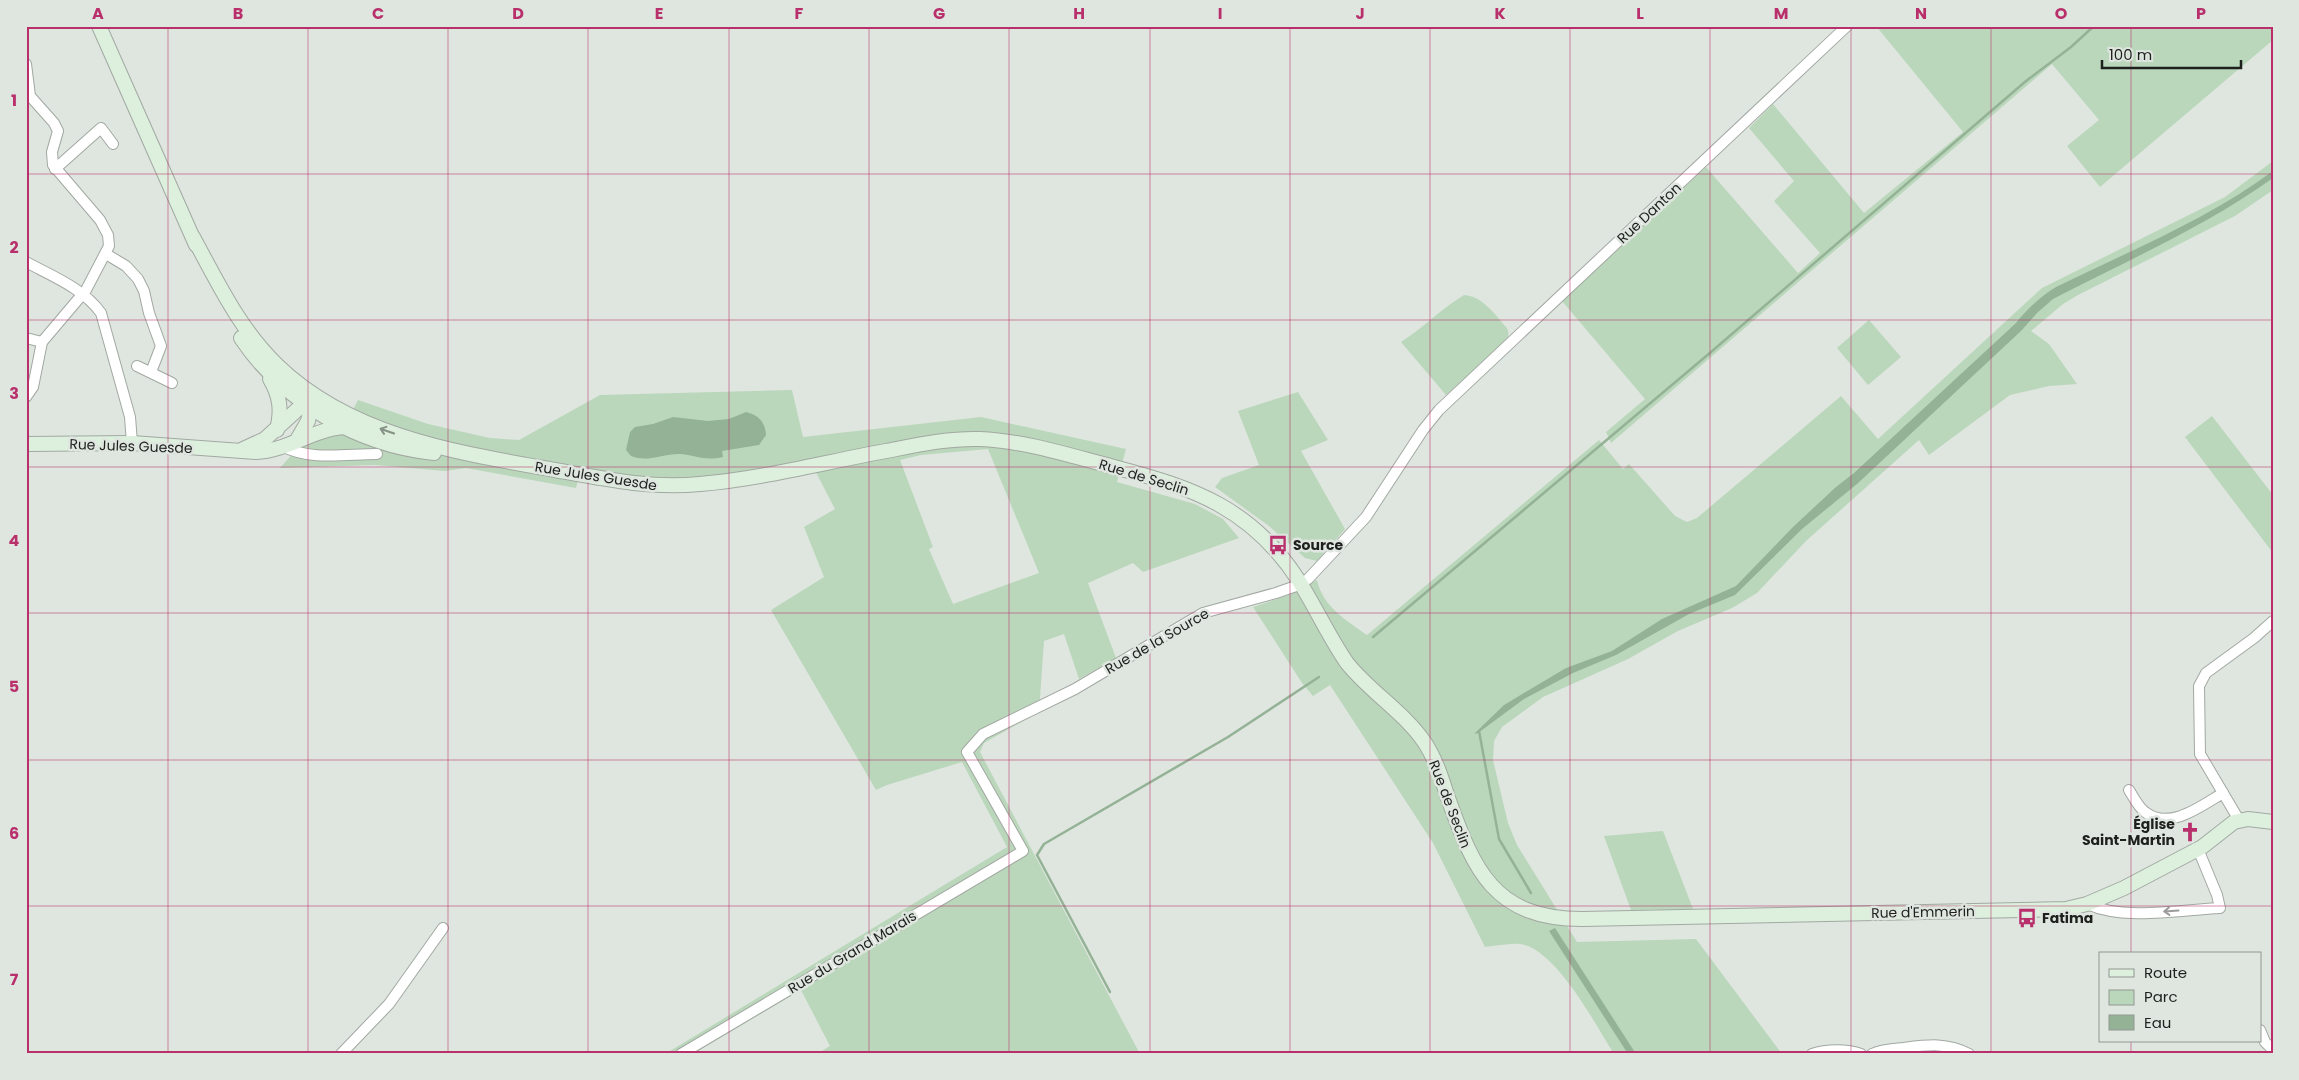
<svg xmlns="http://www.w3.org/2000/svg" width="2299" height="1080" font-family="Poppins,sans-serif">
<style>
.green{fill:#bad7bb;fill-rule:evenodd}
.water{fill:#94b295}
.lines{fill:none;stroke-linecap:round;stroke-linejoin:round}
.stream{stroke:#94b295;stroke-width:2.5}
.street-casing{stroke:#a2a8a2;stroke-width:12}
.secondary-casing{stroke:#a2a8a2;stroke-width:16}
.street{stroke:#fff;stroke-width:10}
.secondary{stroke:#dcf0dd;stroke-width:14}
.oneway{stroke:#869287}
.oneway2{stroke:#9a9b9a}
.grid{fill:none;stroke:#b82f6b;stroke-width:1;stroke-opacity:0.55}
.labels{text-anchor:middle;stroke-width:5;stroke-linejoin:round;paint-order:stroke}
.street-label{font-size:14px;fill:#1e201e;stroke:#dfe6df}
.poi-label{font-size:14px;font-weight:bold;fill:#1e201e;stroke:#dfe6df;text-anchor:start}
.neatline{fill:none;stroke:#b82f6b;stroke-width:2}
.grid-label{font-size:16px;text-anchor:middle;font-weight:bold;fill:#b82f6b}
</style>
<rect width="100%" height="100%" fill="#dfe6df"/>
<!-- green -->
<g class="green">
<polygon points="1876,26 2273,26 2273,40 2100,187 2067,146 2099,120 2052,64 1611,443 1606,432 1645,399 1562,301 1706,167 1798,273 1820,253 1774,201 1794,181 1749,128 1773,104 1864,213 1963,132"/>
<path d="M2273 161V190L2235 216 2078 295 2063 304 2031 331 2049 344 2077 384 2049 386 2010 395 1929 455 1919 440 1806 541 1757 593 1732 608 1678 631 1628 659 1543 697 1502 727 1494 741 1493 760 1508 823 1517 845 1577 942 1696 939 1782 1054H1614C1595 1024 1556 949 1520 944 1510 943 1496 946 1485 947L1433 843 1330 685 1313 696 1302 683 1253 607 1289 595 1317 580C1323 607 1346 620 1367 635L1599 440 1623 469 1629 464 1675 516 1687 522 1697 518 1841 396 1878 439 2042 288 2225 197Z"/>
<path d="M1464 295C1483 296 1495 315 1507 328 1511 337 1506 342 1500 348L1446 395 1401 342C1423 328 1441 309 1464 295Z"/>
<polygon points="1869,320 1901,357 1868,385 1837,348"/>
<path d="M792 390 803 437 981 417 1126 449 1117 482 1195 504 1223 519 1239 538 1143 572 1133 563 1088 583 1116 658 1079 679 1064 634 1044 641 1039 712 984 743 980 752 1140 1054H817L830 1046 801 990 693 1054H665L1007 847 962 762 887 785 876 790 771 610 824 577 804 527 835 509 809 459 709 478 654 479 581 468 576 488 466 468 445 471 375 465 280 468 301 444 340 434 358 400 428 424 490 438 519 440 600 395ZM988 449 1039 573 953 604 929 549 933 547 900 460 921 455Z"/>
<polygon points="1298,392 1328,440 1301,451 1345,529 1317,561 1305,558 1269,526 1215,487 1222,478 1259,465 1238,411"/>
<polygon points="2212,416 2273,495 2273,553 2185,437"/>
<polygon points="1663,831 1693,909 1631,910 1604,836"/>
</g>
<!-- water -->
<g class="water">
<path d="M2273 171V178C2203 228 2128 260 2053 299L2037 313 2022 330 1857 484 1802 529 1735 595 1689 614 1616 655 1573 673 1524 699 1478 733 1474 734 1504 705 1566 668 1612 651 1662 619 1736 586 1793 527 1836 487 1854 473 2016 323C2028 308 2040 297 2056 287 2129 251 2207 220 2273 171Z"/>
<path d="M746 412C758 415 765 421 766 435L759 445 722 451 723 457C705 461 697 456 681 454 663 453 649 463 631 456L626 450 630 432 635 427 653 424 673 417 708 421 729 419Z"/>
<polygon points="1555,928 1636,1054 1628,1054 1549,931"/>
</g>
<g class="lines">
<!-- stream -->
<g class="stream">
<polyline points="1373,637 1711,352 2026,81 2071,47 2094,26"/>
<polyline points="1479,731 1499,839 1531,893"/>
<polyline points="1110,992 1037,855 1044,844 1228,737 1319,677"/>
</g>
<defs>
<g id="street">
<polyline points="26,64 30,96 54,123 58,131 52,152 53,165 100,220 108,235 109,246 86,290 42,342 33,387 26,397"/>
<polyline points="55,169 101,128 113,144"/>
<polyline points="106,254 126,266 138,279 144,291 149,313 161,346 151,372"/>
<path d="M26 262C52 276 83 288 101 313L130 417 132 443"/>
<polyline points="26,338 42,342"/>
<polyline points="137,366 172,383"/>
<path d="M282 446C310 461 346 454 377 454"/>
<path d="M2129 790C2134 798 2138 807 2145 812 2169 831 2201 806 2223 793"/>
<polyline points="2239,820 2200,754 2199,686 2206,673 2254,638 2273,621"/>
<path d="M2087 904C2125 921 2179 910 2220 908L2217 895 2198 849"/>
<polyline points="2260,1030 2265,1042 2273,1050"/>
<polyline points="341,1054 389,1004 443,928"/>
<polyline points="681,1054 1023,851 967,752 983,734 1075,689 1203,613 1276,593 1296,586 1308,579 1366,517 1423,430 1439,410 1847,26"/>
<path d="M1812 1054C1827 1049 1847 1049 1861 1054"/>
<path d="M1872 1054C1882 1049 1892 1049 1903 1048 1927 1045 1947 1042 1969 1054"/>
</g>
<g id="secondary">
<polyline points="99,26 196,245"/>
<path d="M193 237C218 283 240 330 278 366 352 437 459 453 555 470 604 479 651 489 700 484 762 479 825 462 886 451 917 445 948 438 980 439 1026 441 1071 456 1114 467 1194 488 1252 508 1299 581 1316 608 1329 637 1347 663 1370 692 1404 712 1425 743 1436 760 1442 779 1448 798 1474 870 1494 919 1582 919L2066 909 2087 904 2124 888 2202 847 2234 822 2248 819 2273 822"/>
<path d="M241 338C284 402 357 445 434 453"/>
<path d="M270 379C280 396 282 410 277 430"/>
<polyline points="297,440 308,421 313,399"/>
<path d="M26 444 132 443 256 452C287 451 313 429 345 427"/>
<polyline points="243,449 265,439 311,397"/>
</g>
</defs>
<!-- street casing -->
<use href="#street" class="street-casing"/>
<!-- secondary casing -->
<use href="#secondary" class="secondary-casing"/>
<!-- street -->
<use href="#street" class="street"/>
<!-- secondary -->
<use href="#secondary" class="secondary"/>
</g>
<!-- one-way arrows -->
<defs><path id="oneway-shaft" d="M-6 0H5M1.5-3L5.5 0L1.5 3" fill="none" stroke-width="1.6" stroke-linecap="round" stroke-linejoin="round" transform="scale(1.25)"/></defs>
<use class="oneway" href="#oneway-shaft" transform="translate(387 431) rotate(-161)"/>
<use class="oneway2" href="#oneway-shaft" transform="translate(2171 911) rotate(176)"/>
<!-- grid -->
<path class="grid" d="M168 26V1054M308 26V1054M448 26V1054M588 26V1054M729 26V1054M869 26V1054M1009 26V1054M1150 26V1054M1290 26V1054M1430 26V1054M1570 26V1054M1710 26V1054M1851 26V1054M1991 26V1054M2131 26V954M26 174H2273M26 320H2273M26 467H2273M26 613H2273M26 760H2273M26 906H2273M2131 1041V1054"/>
<!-- icons -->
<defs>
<symbol id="bus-bare" viewBox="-9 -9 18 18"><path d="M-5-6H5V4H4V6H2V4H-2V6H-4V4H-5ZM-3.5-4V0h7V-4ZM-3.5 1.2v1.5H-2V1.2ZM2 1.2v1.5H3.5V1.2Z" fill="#b82f6b" stroke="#dfe6df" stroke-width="2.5" paint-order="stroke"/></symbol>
<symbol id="church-bare" viewBox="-9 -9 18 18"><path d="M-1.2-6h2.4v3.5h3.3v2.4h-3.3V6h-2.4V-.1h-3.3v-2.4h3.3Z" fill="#b82f6b" stroke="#dfe6df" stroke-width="2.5" paint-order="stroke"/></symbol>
</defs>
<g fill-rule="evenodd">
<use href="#bus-bare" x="1264" y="531" width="28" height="28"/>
<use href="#church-bare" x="2176" y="818" width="28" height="28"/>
<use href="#bus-bare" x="2013" y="904" width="28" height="28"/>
</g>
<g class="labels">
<!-- street labels -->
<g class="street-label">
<text transform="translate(1649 213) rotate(-43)" y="5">Rue Danton</text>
<text transform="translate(131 446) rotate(2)" y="5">Rue Jules Guesde</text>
<text transform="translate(596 476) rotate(9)" y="5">Rue Jules Guesde</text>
<text transform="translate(1144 477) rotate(17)" y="5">Rue de Seclin</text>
<text transform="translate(1157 641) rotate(-30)" y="5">Rue de la Source</text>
<text transform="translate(1450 804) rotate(69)" y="5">Rue de Seclin</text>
<text transform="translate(1923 912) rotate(-1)" y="5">Rue d'Emmerin</text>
<text transform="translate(852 952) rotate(-31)" y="5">Rue du Grand Marais</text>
</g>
<!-- poi labels -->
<g class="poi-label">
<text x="1293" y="550">Source</text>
<text x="2175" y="829" text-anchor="end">Église<tspan x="2175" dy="16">Saint-Martin</tspan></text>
<text x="2042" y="923">Fatima</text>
</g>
</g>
<!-- border -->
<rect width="2299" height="1080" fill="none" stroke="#dfe6df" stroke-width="55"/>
<!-- legend -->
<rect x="2099" y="952" width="162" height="90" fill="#dfe6df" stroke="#929792"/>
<rect x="2109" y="969" width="25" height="8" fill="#dcf0dd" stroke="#929792"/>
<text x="2144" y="978" font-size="15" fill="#1e201e">Route</text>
<rect x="2109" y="990" width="25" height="15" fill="#bad7bb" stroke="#929792"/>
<text x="2144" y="1002" font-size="15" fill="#1e201e">Parc</text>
<rect x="2109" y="1015" width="25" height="15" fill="#94b295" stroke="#929792"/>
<text x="2144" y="1028" font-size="15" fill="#1e201e">Eau</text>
<!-- scale -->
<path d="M2102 60v8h139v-8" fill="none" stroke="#1e201e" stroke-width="2.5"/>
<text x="2109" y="60" font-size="15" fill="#1e201e" stroke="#dfe6df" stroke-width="4" paint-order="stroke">100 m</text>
<rect x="28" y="28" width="2244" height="1024" class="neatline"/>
<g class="grid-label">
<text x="98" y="19">A</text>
<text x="238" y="19">B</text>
<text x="378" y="19">C</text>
<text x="518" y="19">D</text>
<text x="659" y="19">E</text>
<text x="799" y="19">F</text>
<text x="939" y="19">G</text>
<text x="1079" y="19">H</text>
<text x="1220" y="19">I</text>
<text x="1360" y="19">J</text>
<text x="1500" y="19">K</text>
<text x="1640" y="19">L</text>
<text x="1781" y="19">M</text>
<text x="1921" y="19">N</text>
<text x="2061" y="19">O</text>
<text x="2201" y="19">P</text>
<text x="14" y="106">1</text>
<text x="14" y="253">2</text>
<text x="14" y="399">3</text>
<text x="14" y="546">4</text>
<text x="14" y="692">5</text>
<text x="14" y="839">6</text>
<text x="14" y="985">7</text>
</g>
</svg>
